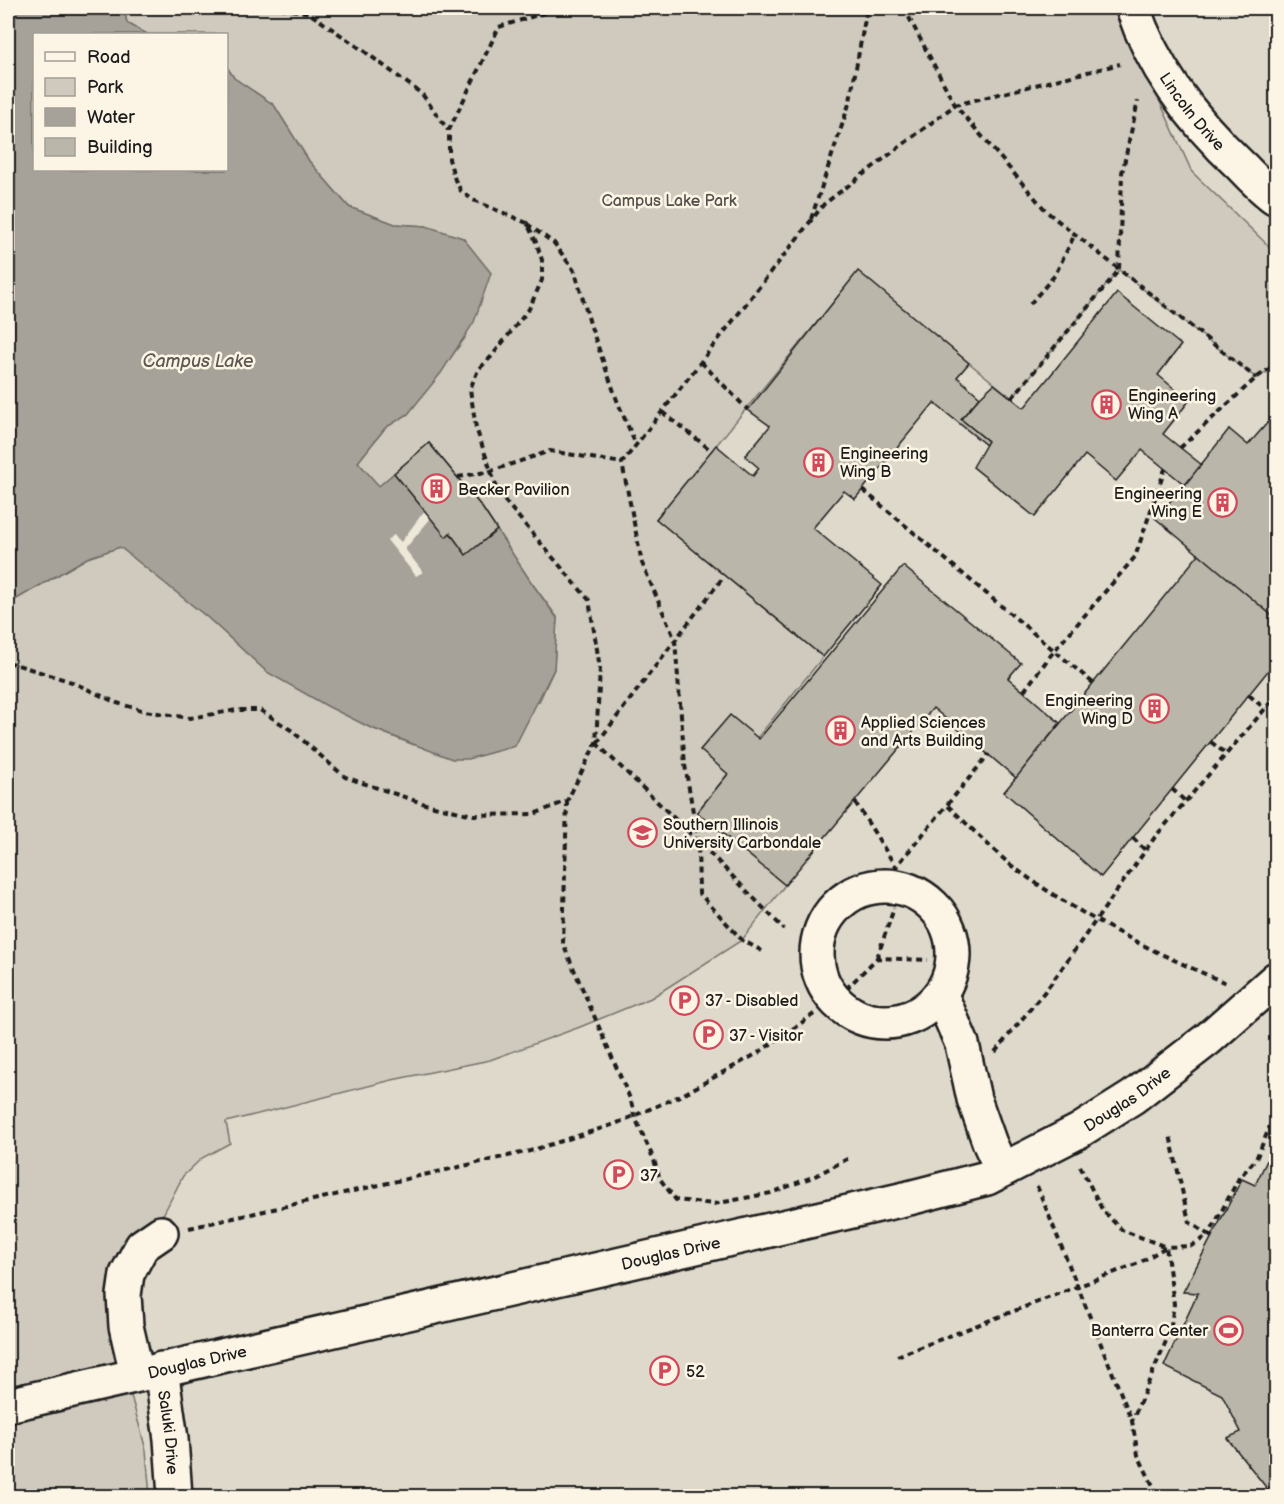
<svg xmlns="http://www.w3.org/2000/svg" width="1284" height="1504" font-family="'Balsamiq Sans',sans-serif">
<style>
.built{fill:#ded9cb;fill-rule:evenodd}
.green{fill:#cfcabd;stroke:#76736c;stroke-width:1.5}
.water{fill:#a7a299;stroke:#6f6c67;stroke-width:1.5}
.pier{fill:#eee8d9}
.building{fill:#bab6aa;stroke:#1c1c1c;stroke-width:1.5}
.lines{fill:none;stroke-linecap:round;stroke-linejoin:round}
.minor-casing{stroke:#1c1c1c;stroke-width:38}
.path{stroke:#1c1c1c;stroke-width:4;stroke-dasharray:6 4.5;stroke-linecap:butt}
.minor{stroke:#fcf5e5;stroke-width:33}
.labels{text-anchor:middle;stroke-width:5;stroke-linejoin:round;paint-order:stroke}
.street-label{font-size:16px;fill:#1c1c1c;stroke:#fcf5e5}
.park-label{font-size:16px;fill:#52504c;stroke:#fcf5e5}
.poi-label{font-size:16px;fill:#1c1c1c;stroke:#fcf5e5;text-anchor:start}
.water-label{font-size:18px;font-style:italic;fill:#5b5854;stroke:#fcf5e5}
</style>
<rect width="100%" height="100%" fill="#eee8d9"/>
<filter id="ink" filterUnits="userSpaceOnUse"><feTurbulence type="fractalNoise" baseFrequency=".0167" numOctaves="2"/><feDisplacementMap in="SourceGraphic" scale="12" xChannelSelector="R" yChannelSelector="G"/><feConvolveMatrix kernelMatrix="1 2 1 2 8 2 1 2 1" color-interpolation-filters="sRGB"/></filter>
<g filter="url(#ink)">
<!-- built -->
<path class="built" d="M8 8H1276V1496H8ZM34 34H226V170H34Z"/>
<!-- green -->
<polygon class="green" points="124,8 1117,8 1192,172 1276,253 1276,367 1256,378 1119,270 1012,398 858,272 656,519 823,657 697,812 785,885 742,940 651,998 580,1027 490,1060 392,1080 226,1122 230,1143 202,1158 183,1176 164,1213 131,1235 113,1264 108,1284 109,1316 146,1450 150,1496 8,1496 8,604 87,558 120,547 207,617 267,672 369,727 414,745 539,702 554,669 557,617 531,582 481,506 429,443 378,487 358,462 385,428 408,414 465,338 426,226 395,224 349,207 309,161 274,105 234,78 227,67 226,34 147,34 127,23"/>
<!-- water -->
<polygon class="water" points="8,8 124,8 127,23 147,34 34,34 34,170 226,170 227,67 234,78 274,105 309,161 349,207 395,224 426,226 463,238 491,273 474,322 441,373 408,414 385,428 358,462 379,486 429,443 481,506 531,582 557,618 554,669 515,746 468,759 452,759 369,727 327,706 267,672 207,617 120,547 87,558 8,604"/>
<!-- pier -->
<polygon class="pier" points="425,510 431,518 405,549 423,572 416,576 387,540 394,535 401,542"/>
<!-- building -->
<g class="building">
<polygon points="858,271 969,363 957,377 980,397 961,419 988,441 986,445 934,403 855,499 844,491 813,528 882,585 823,657 656,519 716,445 753,476 759,468 745,456 770,426 748,410"/>
<polygon points="1117,293 1181,345 1158,375 1189,401 1163,434 1202,465 1185,485 1142,450 1116,481 1085,455 1035,517 973,467 988,441 961,419 980,397 994,384 1024,408"/>
<polygon points="1276,413 1276,619 1155,518 1185,485 1229,429 1248,445"/>
<polygon points="429,443 481,506 497,530 466,555 450,533 446,537 394,473"/>
<polygon points="1199,554 1276,619 1276,661 1101,877 1004,792"/>
<polygon points="903,566 1021,663 1008,678 1060,723 1016,778 933,708 785,885 697,812 728,774 700,750 730,715 759,739"/>
<polygon points="1276,1142 1276,1496 1273,1496 1227,1438 1241,1432 1222,1395 1164,1366 1198,1293 1183,1292 1242,1179 1255,1185"/>
</g>
<g class="lines">
<defs>
<g id="minor">
<path id="s1" d="M1133 8C1153 69 1195 123 1242 167 1253 178 1264 190 1276 198"/>
<circle cx="885" cy="954" r="68"/>
<polyline points="941,995 962,1044 974,1099 990,1144 1002,1170"/>
<path id="s2" d="M161 1369 171 1439 175 1496"/>
<polyline points="137,1374 126,1326 124,1295 127,1274 142,1246 161,1233"/>
<path id="s3" d="M8 1405 909 1198 987 1178 1079 1131 1133 1097 1208 1039 1276 979"/>
</g>
</defs>
<!-- minor casing -->
<use href="#minor" class="minor-casing"/>
<!-- path -->
<g class="path">
<polyline points="218,8 228,12 272,8"/>
<polyline points="281,8 309,13 364,51 422,94 448,130"/>
<polyline points="904,8 955,105 1047,212 1256,378"/>
<polyline points="811,219 850,101 867,8"/>
<polyline points="527,224 554,243 575,272 591,327 618,403 636,445"/>
<polyline points="1030,304 1055,275 1075,234"/>
<polyline points="701,362 748,410"/>
<polyline points="1012,398 1119,270 1122,173 1138,101"/>
<polyline points="662,412 712,451"/>
<polyline points="1180,448 1256,378 1276,364"/>
<polyline points="458,477 491,471 550,451 622,463"/>
<polyline points="863,490 1093,683"/>
<polyline points="8,662 72,682 117,703 145,711 190,718 237,710 260,710 291,730 345,777 425,804 473,815 534,814 567,801 596,743 600,668 589,600 499,494 476,428 470,389 478,370 491,357 529,309 542,280 542,260 536,242 527,223 473,200 461,191 455,180 449,159 449,130 499,27 560,8"/>
<polyline points="1024,691 1054,651 1135,557 1165,469"/>
<polyline points="1249,695 1265,709"/>
<polyline points="1211,742 1226,754"/>
<polyline points="596,743 698,841 784,929"/>
<polyline points="597,743 724,576"/>
<polyline points="1172,789 1185,801"/>
<polyline points="567,801 563,944 631,1101 634,1115 654,1160 660,1179 676,1200 714,1204 771,1193 815,1176 851,1157"/>
<polyline points="855,802 896,867 989,754"/>
<path d="M948 806C971 827 998 857 1023 874 1086 919 1155 953 1226 983"/>
<polyline points="1133,838 1145,850"/>
<polyline points="762,951 742,940 699,893 698,841 685,765 675,640 642,563 622,463 824,204 955,105 1120,64"/>
<polyline points="877,958 894,908"/>
<polyline points="846,989 877,958 928,960"/>
<polyline points="995,1052 1050,985 1155,837 1265,709 1270,703 1273,706"/>
<polyline points="1080,1166 1103,1211 1122,1230 1166,1247 1174,1304 1170,1332 1132,1421"/>
<polyline points="1037,1186 1132,1421 1138,1455 1158,1496"/>
<polyline points="189,1228 530,1151 615,1124 682,1095 758,1053 814,1014"/>
<polyline points="1212,1237 1209,1235 1239,1178 1256,1159 1271,1124 1276,1093"/>
<polyline points="897,1356 1139,1263 1166,1247 1191,1246 1209,1235 1189,1222 1170,1135"/>
</g>
<!-- minor -->
<use href="#minor" class="minor"/>
</g>
</g>
<!-- icons -->
<defs>
<symbol id="building-ring" viewBox="-11 -11 22 22"><circle r="9.5" fill="#fcf5e5" stroke="#d1495b" stroke-width="1.5"/><path d="M-4-6H4V6H1V3H-1V6H-4ZM-2.5-4.3h1.7v1.8h-1.7ZM.8-4.3h1.7v1.8H.8ZM-2.5-1h1.7V.8h-1.7ZM.8-1h1.7V.8H.8Z" fill="#d1495b"/></symbol>
<symbol id="university-ring" viewBox="-11 -11 22 22"><circle r="9.5" fill="#fcf5e5" stroke="#d1495b" stroke-width="1.5"/><path d="M0-5L7-2L0 1L-7-2ZM-4 1L0 2.5L4 1V4Q0 6-4 4Z" fill="#d1495b"/></symbol>
<symbol id="parking-ring" viewBox="-11 -11 22 22"><circle r="9.5" fill="#fcf5e5" stroke="#d1495b" stroke-width="1.5"/><path d="M-3.5-5.5H1a3.5 3.5 0 0 1 0 7H-1V5.5H-3.5ZM-1-3.4V-.6H.8a1.4 1.4 0 0 0 0-2.8Z" fill="#d1495b"/></symbol>
<symbol id="stadium-ring" viewBox="-11 -11 22 22"><circle r="9.5" fill="#fcf5e5" stroke="#d1495b" stroke-width="1.5"/><path d="M0-5a6.5 5 0 1 0 0 10a6.5 5 0 1 0 0-10ZM-3.5-1.8h7v3.6h-7Z" fill="#d1495b"/></symbol>
</defs>
<g fill-rule="evenodd">
<use href="#building-ring" x="1090" y="388" width="33" height="33"/>
<use href="#building-ring" x="802" y="446" width="33" height="33"/>
<use href="#building-ring" x="420" y="472" width="33" height="33"/>
<use href="#building-ring" x="1206" y="486" width="33" height="33"/>
<use href="#building-ring" x="1138" y="692" width="33" height="33"/>
<use href="#building-ring" x="824" y="714" width="33" height="33"/>
<use href="#university-ring" x="626" y="816" width="33" height="33"/>
<use href="#parking-ring" x="668" y="984" width="33" height="33"/>
<use href="#parking-ring" x="692" y="1018" width="33" height="33"/>
<use href="#parking-ring" x="602" y="1158" width="33" height="33"/>
<use href="#stadium-ring" x="1212" y="1314" width="33" height="33"/>
<use href="#parking-ring" x="648" y="1354" width="33" height="33"/>
</g>
<g class="labels">
<!-- street labels -->
<g class="street-label">
<text dy="6" stroke="none"><textPath href="#s1" startOffset="120">Lincoln Drive</textPath></text>
<text dy="6" stroke="none"><textPath href="#s3" startOffset="1166">Douglas Drive</textPath></text>
<text dy="6" stroke="none"><textPath href="#s3" startOffset="680">Douglas Drive</textPath></text>
<text dy="6" stroke="none"><textPath href="#s3" startOffset="194">Douglas Drive</textPath></text>
<text dy="6" stroke="none"><textPath href="#s2" startOffset="64">Saluki Drive</textPath></text>
</g>
<!-- park labels -->
<g class="park-label">
<text x="669" y="206">Campus Lake Park</text>
</g>
<!-- poi labels -->
<g class="poi-label">
<text x="1128" y="401">Engineering<tspan x="1128" dy="18">Wing A</tspan></text>
<text x="840" y="459">Engineering<tspan x="840" dy="18">Wing B</tspan></text>
<text x="458" y="495">Becker Pavilion</text>
<text x="1202" y="499" text-anchor="end">Engineering<tspan x="1202" dy="18">Wing E</tspan></text>
<text x="1133" y="706" text-anchor="end">Engineering<tspan x="1133" dy="18">Wing D</tspan></text>
<text x="861" y="728">Applied Sciences<tspan x="861" dy="18">and Arts Building</tspan></text>
<text x="663" y="830">Southern Illinois<tspan x="663" dy="18">University Carbondale</tspan></text>
<text x="705" y="1006">37 - Disabled</text>
<text x="729" y="1041">37 - Visitor</text>
<text x="640" y="1181">37</text>
<text x="1208" y="1336" text-anchor="end">Banterra Center</text>
<text x="686" y="1377">52</text>
</g>
<!-- water labels -->
<g class="water-label">
<text x="198" y="367">Campus Lake</text>
</g>
</g>
<!-- margin -->
<rect width="1284" height="1504" fill="none" stroke="#fcf5e5" stroke-width="30"/>
<rect x="15" y="15" width="1254" height="1474" fill="none" stroke="#1c1c1c" stroke-width="2" filter="url(#ink)"/>
<!-- legend -->
<rect x="33" y="33" width="195" height="138" fill="#fcf5e5" stroke="#a29e95" stroke-width="1.5"/>
<rect x="45" y="52" width="30" height="9" fill="#fcf5e5" stroke="#a29e95" stroke-width="1.5"/>
<text x="87" y="63" font-size="18" fill="#1c1c1c">Road</text>
<rect x="45" y="78" width="30" height="18" fill="#cfcabd" stroke="#a29e95" stroke-width="1.5"/>
<text x="87" y="93" font-size="18" fill="#1c1c1c">Park</text>
<rect x="45" y="108" width="30" height="18" fill="#a7a299" stroke="#a29e95" stroke-width="1.5"/>
<text x="87" y="123" font-size="18" fill="#1c1c1c">Water</text>
<rect x="45" y="138" width="30" height="18" fill="#bab6aa" stroke="#a29e95" stroke-width="1.5"/>
<text x="87" y="153" font-size="18" fill="#1c1c1c">Building</text>
</svg>
